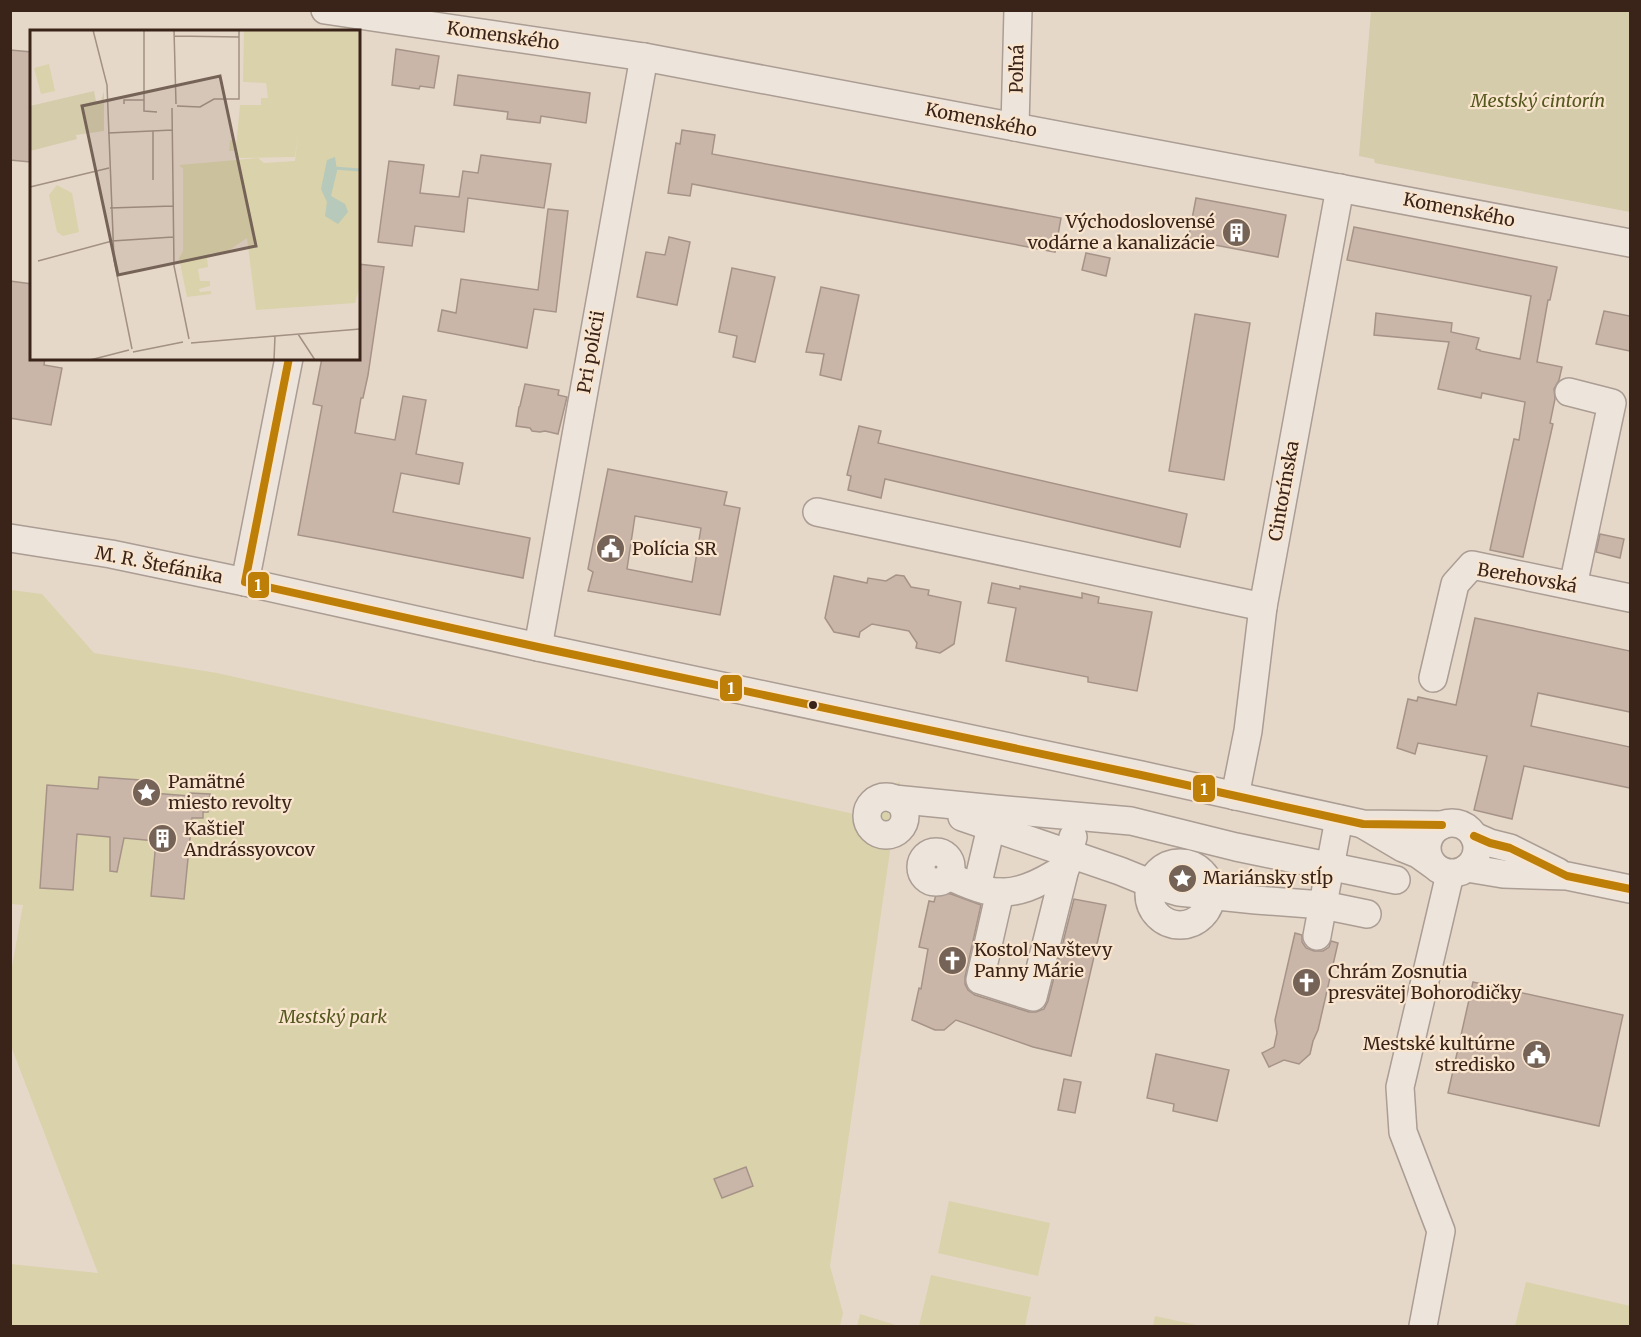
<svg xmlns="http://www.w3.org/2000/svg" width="1641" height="1337" font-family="Merriweather,serif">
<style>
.green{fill:#dad2aa}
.cemetery{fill:#d4ccaa}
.building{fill:#cab5a9;stroke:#a69388;stroke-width:1.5;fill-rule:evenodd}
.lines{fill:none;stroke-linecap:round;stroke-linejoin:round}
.minor-casing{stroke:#ab9d93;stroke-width:30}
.minor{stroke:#ede5dc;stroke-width:27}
.bus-1-casing{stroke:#f9e4cd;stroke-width:12}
.bus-1{stroke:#be7f08;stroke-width:8}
.bus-dot{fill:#3a241a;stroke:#f9e4cd;stroke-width:2}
.labels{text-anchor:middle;stroke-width:4.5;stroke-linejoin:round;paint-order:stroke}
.street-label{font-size:18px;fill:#3a241a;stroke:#f9e4cd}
.park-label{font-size:18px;font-style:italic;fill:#54581f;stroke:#f9e4cd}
.poi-label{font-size:18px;fill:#3a241a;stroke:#f9e4cd;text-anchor:start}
.inset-river{fill:none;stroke:#b6c9ba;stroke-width:3}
.inset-road{fill:none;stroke:#a19083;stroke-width:1.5}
.view{fill:#766357;fill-opacity:0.15;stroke:#766357;stroke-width:3}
.inset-edge{fill:none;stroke:#3a241a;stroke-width:3}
.line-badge{stroke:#f9e4cd;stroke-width:2}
.badge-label{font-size:16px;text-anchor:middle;font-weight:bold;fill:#fff}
</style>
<rect width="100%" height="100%" fill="#e6d8c9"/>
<!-- green -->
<g class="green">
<polygon points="11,590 42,594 94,653 217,673 854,814 874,789 900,782 830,1266 843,1313 840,1326 11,1326 10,1264 98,1273 11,1046 11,972 23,905 10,904"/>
<polygon points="949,1201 1050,1223 1038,1276 938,1253"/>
<polygon points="931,1275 1031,1297 1025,1326 919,1326"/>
<polygon points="1526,1282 1630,1306 1630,1326 1515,1326"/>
<polygon points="860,1314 899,1326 857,1326"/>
<polygon points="1155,1316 1201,1326 1153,1326"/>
</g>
<!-- cemetery -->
<polygon class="cemetery" points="1371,11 1630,11 1630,212 1375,163 1374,159 1359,156"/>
<!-- building -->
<g class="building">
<polygon points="396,49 439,56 434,88 420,86 419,89 392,85"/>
<polygon points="10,50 32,52 30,162 10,160"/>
<polygon points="458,75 590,93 586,123 541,116 540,123 507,119 508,112 454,105"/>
<polygon points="682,130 715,135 712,154 1061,218 1055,252 692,184 690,196 668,193 676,143 680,144"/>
<polygon points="481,155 551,164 544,208 468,198 464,232 415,226 412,246 378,242 389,161 424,165 420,193 459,197 463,171 478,173"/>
<polygon points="1196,198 1286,215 1278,257 1188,240"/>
<polygon points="548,209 568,211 556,312 534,309 527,348 438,331 442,310 456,313 461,279 538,290"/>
<polygon points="1354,227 1557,267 1550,300 1548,300 1537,362 1562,367 1559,380 1554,389 1555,399 1550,423 1553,424 1523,557 1490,550 1514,439 1519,440 1525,402 1482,393 1481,398 1438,389 1449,342 1374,335 1376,313 1452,323 1451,332 1479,338 1476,349 1480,350 1480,351 1520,359 1531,296 1347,260"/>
<polygon points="669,237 690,242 677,305 637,297 646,252 665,255"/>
<polygon points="1086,253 1110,258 1106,276 1082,270"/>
<polygon points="358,264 384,267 368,375 363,398 361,398 355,433 395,440 403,396 426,400 416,454 463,463 459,484 401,473 393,512 530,538 523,578 337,542 298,535 322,406 313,404 322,358 358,358"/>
<polygon points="732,268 775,277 755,362 733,357 737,336 719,332"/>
<polygon points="10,281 32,284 32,358 45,358 44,365 62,368 51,425 10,418"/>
<polygon points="821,287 859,295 841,380 820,375 824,354 806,352"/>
<polygon points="1604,311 1630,316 1630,351 1596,344"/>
<polygon points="1195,314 1250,323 1224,480 1169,471"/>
<polygon points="525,384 559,390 558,395 567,397 558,434 545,431 540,432 532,431 530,428 516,426 519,407 520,406"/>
<polygon points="859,426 881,431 878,443 1187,514 1180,547 885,479 881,498 848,490 851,476 847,475"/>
<path d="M608 469 727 492 724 505 740 508 720 615 588 591 593 572 588 569ZM635 516 701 528 692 582 627 569Z"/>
<polygon points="1600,534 1624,539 1620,558 1596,552"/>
<polygon points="896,575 904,576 911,587 929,590 928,595 961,602 954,644 940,653 916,648 917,643 909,631 872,624 860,632 859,637 834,632 825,618 834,576 867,583 868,578 886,581"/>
<polygon points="992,583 1020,589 1020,586 1082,598 1082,593 1099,597 1098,603 1152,612 1137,691 1088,682 1088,677 1006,661 1016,608 988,603"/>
<polygon points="1475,618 1630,651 1630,712 1538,693 1531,726 1630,747 1630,788 1524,766 1512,819 1474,810 1487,756 1418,743 1415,754 1397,748 1408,699 1417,701 1418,697 1456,705"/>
<polygon points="99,777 140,780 139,792 190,796 190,793 210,794 208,812 203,812 203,818 192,818 184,899 151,896 156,841 124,838 117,872 110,871 110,837 77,834 73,890 40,888 47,785 98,789"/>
<polygon points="937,891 951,894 981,905 965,977 965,984 968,990 975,995 1029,1012 1036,1012 1044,1009 1048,1001 1074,899 1106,905 1071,1056 1033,1047 956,1020 944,1030 935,1030 912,1020 919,988 921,989 928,949 919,947 929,901 934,902"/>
<polygon points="1295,933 1302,935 1302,942 1306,948 1314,951 1323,951 1329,947 1331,941 1338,943 1318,1030 1313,1041 1310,1054 1299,1064 1284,1060 1269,1067 1262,1053 1274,1047 1277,1033 1275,1020"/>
<polygon points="1473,982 1623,1015 1599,1126 1448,1093"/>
<polygon points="1156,1054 1229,1070 1217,1121 1173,1111 1174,1104 1147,1098"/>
<polygon points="1064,1079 1081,1082 1075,1113 1058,1110"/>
<polygon points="746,1167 753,1186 722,1198 714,1179"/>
</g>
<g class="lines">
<defs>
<g id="minor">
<polyline points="325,10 644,57 1630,243"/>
<polyline points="1015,127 1018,10"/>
<polyline points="1569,392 1612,403 1573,586"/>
<polyline points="817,512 1263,607"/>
<polyline points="10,538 111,554 245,582 538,647 1141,775 1363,824 1442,825"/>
<polyline points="245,582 289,358"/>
<polyline points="538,647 644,57"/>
<polyline points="1433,678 1455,584 1472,565 1630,598"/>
<polyline points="1235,796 1248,731 1263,607 1340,188"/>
<circle cx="886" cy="816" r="19"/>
<polyline points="894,799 995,809 1131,821 1236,847 1396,880"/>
<polyline points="962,817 1120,871 1152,884 1179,892 1256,900 1323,905 1367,914"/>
<circle cx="1452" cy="848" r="25"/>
<polyline points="1364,825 1403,848 1418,854 1432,864"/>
<polyline points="1474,836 1490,843 1510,848 1558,872"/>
<circle cx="936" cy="867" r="15"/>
<circle cx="1180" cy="894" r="31"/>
<polyline points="1467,868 1503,874 1567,876 1630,889"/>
<path d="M949 876C960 881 972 887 985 890 1014 898 1041 883 1066 867"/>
<polyline points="977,887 995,810"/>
<polyline points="1000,892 980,980 1033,997 1073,837"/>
<polyline points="1317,936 1339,819"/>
<polyline points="1423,1326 1441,1231 1403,1132 1400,1087 1450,874"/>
</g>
</defs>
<!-- minor casing -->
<use href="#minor" class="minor-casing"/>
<!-- minor -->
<use href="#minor" class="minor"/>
<defs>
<g id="bus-1">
<polyline points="289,358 245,582 538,647 1141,775 1363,824 1442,825"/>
<polyline points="1474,836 1490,843 1510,848 1567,876 1630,889"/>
</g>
</defs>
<!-- bus-1 casing -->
<use href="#bus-1" class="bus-1-casing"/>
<!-- bus-1 -->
<use href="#bus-1" class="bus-1"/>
</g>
<!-- icons -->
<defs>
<symbol id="building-disc" viewBox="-11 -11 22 22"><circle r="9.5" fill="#766357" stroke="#f9e4cd"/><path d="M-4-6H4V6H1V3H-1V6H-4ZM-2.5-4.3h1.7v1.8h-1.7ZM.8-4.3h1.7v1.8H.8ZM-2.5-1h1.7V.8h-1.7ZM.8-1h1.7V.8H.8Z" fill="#fff"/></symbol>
<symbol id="civic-disc" viewBox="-11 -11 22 22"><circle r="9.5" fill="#766357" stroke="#f9e4cd"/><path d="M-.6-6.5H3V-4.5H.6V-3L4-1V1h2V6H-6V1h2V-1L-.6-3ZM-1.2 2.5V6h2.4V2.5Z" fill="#fff"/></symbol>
<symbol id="sight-disc" viewBox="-11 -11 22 22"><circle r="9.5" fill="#766357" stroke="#f9e4cd"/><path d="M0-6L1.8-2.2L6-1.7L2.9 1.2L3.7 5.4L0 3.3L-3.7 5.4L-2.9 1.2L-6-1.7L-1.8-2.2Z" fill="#fff"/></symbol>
<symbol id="church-disc" viewBox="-11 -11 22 22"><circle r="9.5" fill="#766357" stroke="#f9e4cd"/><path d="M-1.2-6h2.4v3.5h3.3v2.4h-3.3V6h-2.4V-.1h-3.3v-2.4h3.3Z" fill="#fff"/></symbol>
</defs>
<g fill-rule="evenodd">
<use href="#building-disc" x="1220" y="216" width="33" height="33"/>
<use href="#civic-disc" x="594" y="532" width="33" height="33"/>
<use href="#sight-disc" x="130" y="776" width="33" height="33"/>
<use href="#building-disc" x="146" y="822" width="33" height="33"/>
<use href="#sight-disc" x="1166" y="862" width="33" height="33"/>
<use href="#church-disc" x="936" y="944" width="33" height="33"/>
<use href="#church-disc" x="1290" y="966" width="33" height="33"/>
<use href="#civic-disc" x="1520" y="1038" width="33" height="33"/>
</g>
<!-- markers -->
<circle class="bus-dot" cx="813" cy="705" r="5"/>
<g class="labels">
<!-- street labels -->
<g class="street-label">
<text transform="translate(503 36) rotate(8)" y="6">Komenského</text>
<text transform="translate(1017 69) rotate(-89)" y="6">Poľná</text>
<text transform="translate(981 120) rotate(11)" y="6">Komenského</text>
<text transform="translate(1459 210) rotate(11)" y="6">Komenského</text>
<text transform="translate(591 352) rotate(-80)" y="6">Pri polícii</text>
<text transform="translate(1284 491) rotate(-80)" y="6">Cintorínska</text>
<text transform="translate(159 565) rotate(11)" y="6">M. R. Štefánika</text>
<text transform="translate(1527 578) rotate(10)" y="6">Berehovská</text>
</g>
<!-- park labels -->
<g class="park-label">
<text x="1538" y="107">Mestský cintorín</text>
<text x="333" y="1023">Mestský park</text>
</g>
<!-- poi labels -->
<g class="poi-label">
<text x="1215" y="228" text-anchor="end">Východoslovensé<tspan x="1215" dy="21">vodárne a kanalizácie</tspan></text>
<text x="632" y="555">Polícia SR</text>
<text x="168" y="788">Pamätné<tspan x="168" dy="21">miesto revolty</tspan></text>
<text x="184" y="835">Kaštieľ<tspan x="184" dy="21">Andrássyovcov</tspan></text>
<text x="1203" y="884">Mariánsky stĺp</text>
<text x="974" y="956">Kostol Navštevy<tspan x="974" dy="21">Panny Márie</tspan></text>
<text x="1328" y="978">Chrám Zosnutia<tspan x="1328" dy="21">presvätej Bohorodičky</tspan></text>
<text x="1515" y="1050" text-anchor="end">Mestské kultúrne<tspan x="1515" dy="21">stredisko</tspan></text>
</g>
</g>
<!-- overview -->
<g transform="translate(30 30)">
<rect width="330" height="330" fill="#e6d8c9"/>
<path d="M214 0H330V255L325 273 226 280 217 208 195 223H181L177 228 178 237 168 239 170 251H180V256L169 259 170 262 181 261V264L157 267 149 228 153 221V139L149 135 228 128 234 133 265 131 269 96 265 127 205 128 206 121H199L200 110H205L206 117 210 75H231V68H238L236 53 213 52ZM19 34 25 61 11 64 4 38ZM27 155 42 163 49 202 33 206 27 202 19 165Z" fill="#dad2aa"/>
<path d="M64 61 66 71H71L74 61V101L46 105 47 109 0 121V76Z" fill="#d4ccaa"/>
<path d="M305 127 307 141 301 166 315 174 318 182 308 194 295 186 297 172 291 159 297 130Z" fill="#b6c9ba"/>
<path class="inset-river" d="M304 138 330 140"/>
<path class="inset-road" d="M63 0 77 55 84 230 102 319M114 0V81L127 82M144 0 146 74M144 6 209 7M94 74V70H114M147 76 170 77 184 69H209V0M142 78 144 236 159 309M78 103 143 100M123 150V101M0 157 79 138M80 178 143 176M8 231 82 211 143 207M268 304 285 330M161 313 330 299M103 322 153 312M60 330 99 320M244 330 245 306"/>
<path class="view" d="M190 46 226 216 88 245 52 76Z"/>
<rect width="330" height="330" class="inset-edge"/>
</g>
<g class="line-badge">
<rect x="247" y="571" width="23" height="28" rx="6" fill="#be7f08"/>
<rect x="719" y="674" width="24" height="28" rx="6" fill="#be7f08"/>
<rect x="1192" y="774" width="24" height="29" rx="6" fill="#be7f08"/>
</g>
<g class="badge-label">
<text x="258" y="591">1</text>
<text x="731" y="694">1</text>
<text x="1204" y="795">1</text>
</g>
<!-- border -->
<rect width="1641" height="1337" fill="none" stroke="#3a241a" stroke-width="24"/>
</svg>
